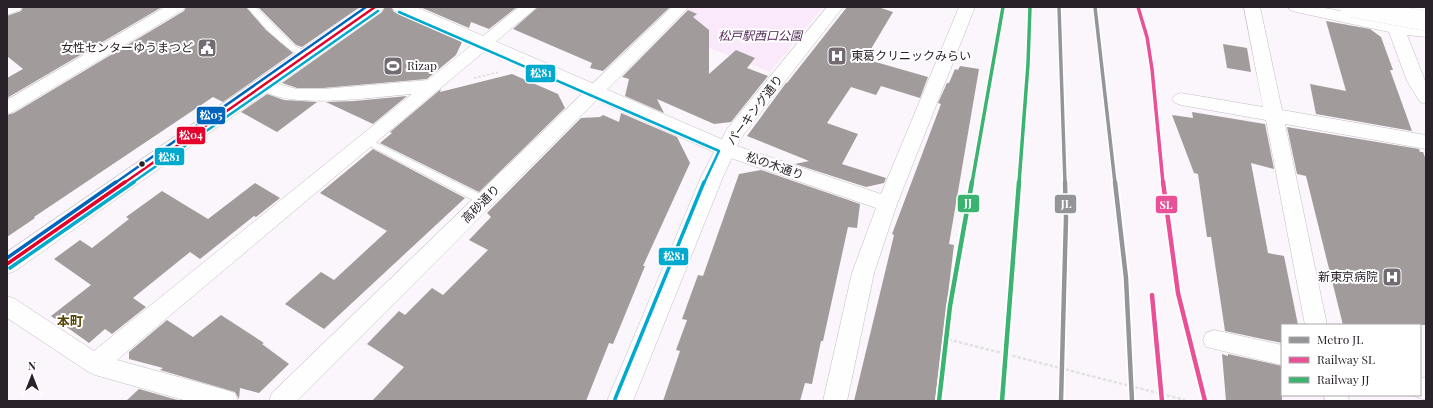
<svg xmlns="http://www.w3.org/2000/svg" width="1433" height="408" font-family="'Playfair Display','Noto Sans JP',serif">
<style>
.green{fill:#fae9fb}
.building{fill:#a29b9b}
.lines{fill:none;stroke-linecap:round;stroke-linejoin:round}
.lane-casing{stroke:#c2bdc3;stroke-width:1}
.street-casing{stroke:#c2bdc3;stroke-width:1}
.secondary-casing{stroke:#c2bdc3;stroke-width:1}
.primary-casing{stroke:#c2bdc3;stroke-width:1}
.path-far1{stroke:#e3e2e3;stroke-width:2;stroke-dasharray:2.5 2;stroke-linecap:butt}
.path{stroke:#e3e2e3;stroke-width:2.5;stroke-dasharray:3.5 2;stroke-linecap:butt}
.lane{fill:#fefefe;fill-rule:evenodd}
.street{fill:#fefefe;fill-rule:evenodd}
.secondary{fill:#fefefe;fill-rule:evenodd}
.primary{fill:#fefefe;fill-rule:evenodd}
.secondary-bridge-casing{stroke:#c2bdc3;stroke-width:20;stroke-linecap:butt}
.secondary-bridge{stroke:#fefefe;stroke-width:20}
.bus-1-far1-casing{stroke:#fff;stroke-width:5}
.bus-1-casing{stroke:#fff;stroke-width:6}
.bus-2-far1-casing{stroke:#fff;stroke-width:5}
.bus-2-casing{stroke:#fff;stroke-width:6}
.bus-3-far1-casing{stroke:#fff;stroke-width:5}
.bus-3-casing{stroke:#fff;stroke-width:6}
.bus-1-far1{stroke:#e4002b;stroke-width:2.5}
.bus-1{stroke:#e4002b;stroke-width:3.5}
.bus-2-far1{stroke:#00a9ce;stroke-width:2.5}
.bus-2{stroke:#00a9ce;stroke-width:3.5}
.bus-3-far1{stroke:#0065bd;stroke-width:2.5}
.bus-3{stroke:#0065bd;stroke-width:3.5}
.rail-1-far1-casing{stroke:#fff;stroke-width:6}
.rail-1-casing{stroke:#fff;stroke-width:8}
.rail-2-far1-casing{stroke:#fff;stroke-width:6}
.rail-2-casing{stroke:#fff;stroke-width:8}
.rail-1-far1{stroke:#e95098;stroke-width:3.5}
.rail-1{stroke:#e95098;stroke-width:4.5}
.rail-2-far1{stroke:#3cb371;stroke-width:3.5}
.rail-2{stroke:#3cb371;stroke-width:4.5}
.metro-1-far1-casing{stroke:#fff;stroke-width:6}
.metro-1-casing{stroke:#fff;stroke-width:8}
.metro-1-far1{stroke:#939598;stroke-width:3.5}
.metro-1{stroke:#939598;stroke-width:4.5}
.bus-dot{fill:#292229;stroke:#fff;stroke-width:1.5}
.labels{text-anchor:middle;stroke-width:4;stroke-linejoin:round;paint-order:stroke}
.park-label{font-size:12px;font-style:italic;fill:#522556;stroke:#fff}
.poi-label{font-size:12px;fill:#292229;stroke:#fff;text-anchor:end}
.street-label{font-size:12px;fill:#292229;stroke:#fff}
.neighbourhood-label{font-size:13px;font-weight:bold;fill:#574503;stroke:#fff}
.line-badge{stroke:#fff;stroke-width:1.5}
.badge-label{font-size:11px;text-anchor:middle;font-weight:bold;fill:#fff}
</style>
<rect width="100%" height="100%" fill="#fbf6fb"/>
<!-- green -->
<polygon class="green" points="691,7 823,7 770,72 667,31"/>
<!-- building -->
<g class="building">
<polygon points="23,7 162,7 7,98 7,78 23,69 7,56 7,16 21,11"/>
<polygon points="186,7 246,7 266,30 293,53 223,102 213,97 34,217 35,218 7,237 7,115 14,113 184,11"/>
<polygon points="258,7 360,7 302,47 296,45"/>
<polygon points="385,7 391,7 394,12 462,42 456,55 427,79 323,88 297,88 282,83 382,12"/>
<polygon points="420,7 517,7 489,29 471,22 469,28"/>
<polygon points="538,7 670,7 603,71 590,68 592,63 513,29"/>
<polygon points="847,7 878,7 893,12 865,59 928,77 920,98 881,86 876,95 851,87 827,123 858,134 842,164 886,178 884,183 866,187 795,164 809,161 747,136 786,83 787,83"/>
<polygon points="688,10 697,14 693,17 709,30 709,74 736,50 755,58 747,68 768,76 731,122 714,124 657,99 664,113 625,96 629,79 622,77"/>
<polygon points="1326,21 1370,29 1381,37 1393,70 1390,70 1412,131 1316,114 1310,84 1346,91"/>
<polygon points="1223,44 1247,48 1251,72 1227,68"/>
<polygon points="960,66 979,69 949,244 954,245 935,401 854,401 894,235 892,234 941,104 938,103 947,83 949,83 955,69 958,70"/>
<polygon points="512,74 558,94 565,108 479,192 380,143 392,133 390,132 441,89 440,92"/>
<polygon points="267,94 284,100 317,102 277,132 241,112"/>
<polygon points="407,96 373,124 326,102 354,101"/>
<polygon points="1192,112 1265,124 1274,169 1251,163 1268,253 1284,256 1298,325 1282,325 1282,343 1225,331 1211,237 1207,237 1198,174 1194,173 1172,115 1193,118"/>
<polygon points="621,113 677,137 690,163 643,266 645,266 613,344 609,343 586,401 372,401 404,367 367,344 399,311 405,315 432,288 443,295 488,250 469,240 491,217 487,213 581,118 600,117 603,115 619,122"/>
<polygon points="1287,127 1419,149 1420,152 1423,152 1426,160 1426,325 1343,325 1306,176 1297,174"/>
<polygon points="373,149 465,198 324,329 285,304 321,272 334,280 387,231 320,193"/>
<polygon points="761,170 860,204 857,228 848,227 823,341 821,341 812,384 805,383 800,401 663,401 680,351 676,350 687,320 682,319 698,275 703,276 739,174"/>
<polygon points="255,183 280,198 256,217 254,216 200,259 190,252 133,298 146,307 112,334 105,329 89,343 51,316 91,285 54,259 80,240 92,248 129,219 126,217 162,191 208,219"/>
<polygon points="221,315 264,343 262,344 289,364 259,393 240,388 239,399 235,392 160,370 163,368 129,359 129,352 167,320 193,337"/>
<polygon points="1222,354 1228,356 1228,354 1282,366 1282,401 1226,401"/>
<polygon points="139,389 181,401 126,401"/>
</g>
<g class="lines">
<defs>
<g id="lane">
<path d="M247 7H256L295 46 310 53 311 55 310 57C294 61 256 19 247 7Z"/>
<polygon points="367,138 488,198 489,201 488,204 480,204 364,143 362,141 364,139"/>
</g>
<g id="street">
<polygon points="7,7 22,7 20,10 7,15"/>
<polygon points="165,7 185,7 183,10 13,112 7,114 7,100"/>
<path d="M519 7H537L117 360 226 390 235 393 238 401H187L95 375 87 371 7 318V296L15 299 94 351 412 94C381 96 275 113 257 84L260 80 266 78 282 85 297 89H323L428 80Z"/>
<polygon points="672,7 689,7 297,401 269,401 272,393"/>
<polygon points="827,7 843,7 741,138 737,146 881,194 959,7 975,7 897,204 874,273 847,401 823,401 852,273 876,208 719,154 717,149 727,129"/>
<polygon points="1244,7 1260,7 1282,110 1426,135 1426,149 1285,124 1327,325 1305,325 1266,120 1181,105 1175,103 1172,99 1175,95 1181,93 1263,107"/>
<polygon points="1288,7 1320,7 1385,20 1387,15 1393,14 1399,15 1403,24 1426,27 1426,37 1407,35 1426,83 1426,104 1420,102 1407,81 1389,32 1296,12 1290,10"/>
<polygon points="1400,7 1426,7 1426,15 1402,10"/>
<polygon points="1214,330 1282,345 1282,365 1206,347 1203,340 1206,333"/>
<polygon points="1420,377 1426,378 1426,400 1411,395 1420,395"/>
<polygon points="1324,395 1348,395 1349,401 1325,401"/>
</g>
<polygon id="secondary" points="392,7 416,7 733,144 736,149 723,177 633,401 607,401 701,177 714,152 395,11"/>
<polygon id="primary" points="363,7 384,7 381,11 15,271 7,274 7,252"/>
</defs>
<!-- lane casing -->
<use href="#lane" class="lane-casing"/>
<!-- street casing -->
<use href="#street" class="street-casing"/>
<!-- secondary casing -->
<use href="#secondary" class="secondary-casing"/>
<!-- primary casing -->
<use href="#primary" class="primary-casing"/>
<!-- path-far1 -->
<polyline class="path-far1" points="474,78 500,72"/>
<!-- path -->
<polyline class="path" points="943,338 1185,400"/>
<!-- lane -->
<use href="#lane" class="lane"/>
<!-- street -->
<use href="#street" class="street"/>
<!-- secondary -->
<use href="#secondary" class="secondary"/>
<!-- primary -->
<use href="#primary" class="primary"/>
<defs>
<polyline id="secondary-bridge" points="1350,7 1426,21"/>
</defs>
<!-- secondary-bridge casing -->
<use href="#secondary-bridge" class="secondary-bridge-casing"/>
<!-- secondary-bridge -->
<use href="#secondary-bridge" class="secondary-bridge"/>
<defs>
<polyline id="bus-1-far1" points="124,183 375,7"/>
<polyline id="bus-1" points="7,264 125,182"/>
<g id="bus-2-far1">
<polyline points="399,12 719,151 704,183"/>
<polyline points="132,183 378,11"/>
</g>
<g id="bus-2">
<polyline points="10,268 134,182"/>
<polyline points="615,399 704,182"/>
</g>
<polyline id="bus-3-far1" points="115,183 366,7"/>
<polyline id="bus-3" points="7,258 116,182"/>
</defs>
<!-- bus-1-far1 casing -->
<use href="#bus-1-far1" class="bus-1-far1-casing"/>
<!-- bus-1 casing -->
<use href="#bus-1" class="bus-1-casing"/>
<!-- bus-2-far1 casing -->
<use href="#bus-2-far1" class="bus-2-far1-casing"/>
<!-- bus-2 casing -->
<use href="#bus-2" class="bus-2-casing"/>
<!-- bus-3-far1 casing -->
<use href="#bus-3-far1" class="bus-3-far1-casing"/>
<!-- bus-3 casing -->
<use href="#bus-3" class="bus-3-casing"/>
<!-- bus-1-far1 -->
<use href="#bus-1-far1" class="bus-1-far1"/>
<!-- bus-1 -->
<use href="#bus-1" class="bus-1"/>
<!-- bus-2-far1 -->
<use href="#bus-2-far1" class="bus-2-far1"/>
<!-- bus-2 -->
<use href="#bus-2" class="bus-2"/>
<!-- bus-3-far1 -->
<use href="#bus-3-far1" class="bus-3-far1"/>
<!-- bus-3 -->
<use href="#bus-3" class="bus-3"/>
<defs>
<polyline id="rail-1-far1" points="1138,7 1147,37 1152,69 1163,183"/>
<g id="rail-1">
<polyline points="1163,182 1178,293 1205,401"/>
<polyline points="1152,295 1162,401"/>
</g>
<g id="rail-2-far1">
<polyline points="972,183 1003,7"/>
<polyline points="1019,183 1028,64 1030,7"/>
</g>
<g id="rail-2">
<polyline points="939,401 950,306 972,182"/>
<polyline points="1002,401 1019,182"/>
</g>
</defs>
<!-- rail-1-far1 casing -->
<use href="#rail-1-far1" class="rail-1-far1-casing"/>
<!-- rail-1 casing -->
<use href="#rail-1" class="rail-1-casing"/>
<!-- rail-2-far1 casing -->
<use href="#rail-2-far1" class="rail-2-far1-casing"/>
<!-- rail-2 casing -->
<use href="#rail-2" class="rail-2-casing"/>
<!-- rail-1-far1 -->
<use href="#rail-1-far1" class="rail-1-far1"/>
<!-- rail-1 -->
<use href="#rail-1" class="rail-1"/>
<!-- rail-2-far1 -->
<use href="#rail-2-far1" class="rail-2-far1"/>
<!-- rail-2 -->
<use href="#rail-2" class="rail-2"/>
<defs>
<g id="metro-1-far1">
<polyline points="1059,7 1065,183"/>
<polyline points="1095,7 1115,183"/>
</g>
<g id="metro-1">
<polyline points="1115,182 1126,278 1132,401"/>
<polyline points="1061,401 1066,218 1065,182"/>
</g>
</defs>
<!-- metro-1-far1 casing -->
<use href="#metro-1-far1" class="metro-1-far1-casing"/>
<!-- metro-1 casing -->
<use href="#metro-1" class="metro-1-casing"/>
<!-- metro-1-far1 -->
<use href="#metro-1-far1" class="metro-1-far1"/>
<!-- metro-1 -->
<use href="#metro-1" class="metro-1"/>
</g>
<!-- icons -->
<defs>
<symbol id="civic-square" viewBox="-11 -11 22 22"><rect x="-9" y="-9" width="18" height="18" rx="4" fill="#726c72" stroke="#fff"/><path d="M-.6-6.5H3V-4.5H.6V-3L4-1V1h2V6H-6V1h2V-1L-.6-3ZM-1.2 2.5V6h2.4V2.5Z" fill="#fff"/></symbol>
<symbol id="hospital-square" viewBox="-11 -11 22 22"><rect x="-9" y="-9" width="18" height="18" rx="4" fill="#726c72" stroke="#fff"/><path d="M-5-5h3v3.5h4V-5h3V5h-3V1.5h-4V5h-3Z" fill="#fff"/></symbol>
<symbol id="stadium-square" viewBox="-11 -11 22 22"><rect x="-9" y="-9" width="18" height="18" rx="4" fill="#726c72" stroke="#fff"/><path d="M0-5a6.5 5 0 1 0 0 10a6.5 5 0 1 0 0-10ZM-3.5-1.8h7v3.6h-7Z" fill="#fff"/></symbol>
</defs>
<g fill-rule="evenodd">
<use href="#civic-square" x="196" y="37" width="22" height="22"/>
<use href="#hospital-square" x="826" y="45" width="22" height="22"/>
<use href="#stadium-square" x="382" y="55" width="22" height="22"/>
<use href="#hospital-square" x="1381" y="266" width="22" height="22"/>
</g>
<!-- markers -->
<circle class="bus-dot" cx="142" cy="164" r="3.5"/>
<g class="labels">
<!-- park labels -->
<g class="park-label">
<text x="760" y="40">松戸駅西口公園</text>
</g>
<!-- poi labels -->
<g class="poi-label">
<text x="193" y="52">女性センターゆうまつど</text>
<text x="851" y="60" text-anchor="start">東葛クリニックみらい</text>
<text x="407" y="70" text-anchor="start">Rizap</text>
<text x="1378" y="281">新東京病院</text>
</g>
<!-- street labels -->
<g class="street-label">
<text transform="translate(755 110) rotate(-53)" y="4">パーキング通り</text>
<text transform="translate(775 166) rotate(19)" y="4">松の木通り</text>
<text transform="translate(481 204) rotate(-45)" y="4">高砂通り</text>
</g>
<!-- neighbourhood labels -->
<g class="neighbourhood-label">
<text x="70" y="326">本町</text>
</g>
</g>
<g class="line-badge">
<rect x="525" y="64" width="31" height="19" rx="4" fill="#00a9ce"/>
<rect x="196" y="106" width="30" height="19" rx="4" fill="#0065bd"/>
<rect x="176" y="126" width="30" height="19" rx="4" fill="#e4002b"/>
<rect x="154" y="147" width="31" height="19" rx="4" fill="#00a9ce"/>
<rect x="957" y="194" width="23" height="19" rx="4" fill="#3cb371"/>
<rect x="1054" y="194" width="23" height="20" rx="4" fill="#939598"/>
<rect x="1155" y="195" width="23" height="19" rx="4" fill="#e95098"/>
<rect x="658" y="247" width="31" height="19" rx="4" fill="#00a9ce"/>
</g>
<g class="badge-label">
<text x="541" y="77">松81</text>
<text x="211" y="119">松05</text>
<text x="191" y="139">松04</text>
<text x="169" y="161">松81</text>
<text x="968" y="207">JJ</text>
<text x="1066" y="208">JL</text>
<text x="1166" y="209">SL</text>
<text x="674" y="260">松81</text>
</g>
<!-- border -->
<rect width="1433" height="408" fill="none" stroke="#292229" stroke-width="16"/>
<!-- legend -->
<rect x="1281" y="324" width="140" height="72" fill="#ffffff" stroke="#a9a7a9"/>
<rect x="1289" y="337" width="20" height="6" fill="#939598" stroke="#a9a7a9"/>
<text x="1317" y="344" font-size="12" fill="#292229">Metro JL</text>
<rect x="1289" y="357" width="20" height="6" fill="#e95098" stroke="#a9a7a9"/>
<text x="1317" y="364" font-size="12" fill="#292229">Railway SL</text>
<rect x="1289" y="377" width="20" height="6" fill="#3cb371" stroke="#a9a7a9"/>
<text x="1317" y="384" font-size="12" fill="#292229">Railway JJ</text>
<!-- north arrow -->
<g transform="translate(32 376)" stroke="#ffffff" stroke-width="3" paint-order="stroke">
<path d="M0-3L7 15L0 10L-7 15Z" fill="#292229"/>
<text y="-6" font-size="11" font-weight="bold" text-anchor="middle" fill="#292229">N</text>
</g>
</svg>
